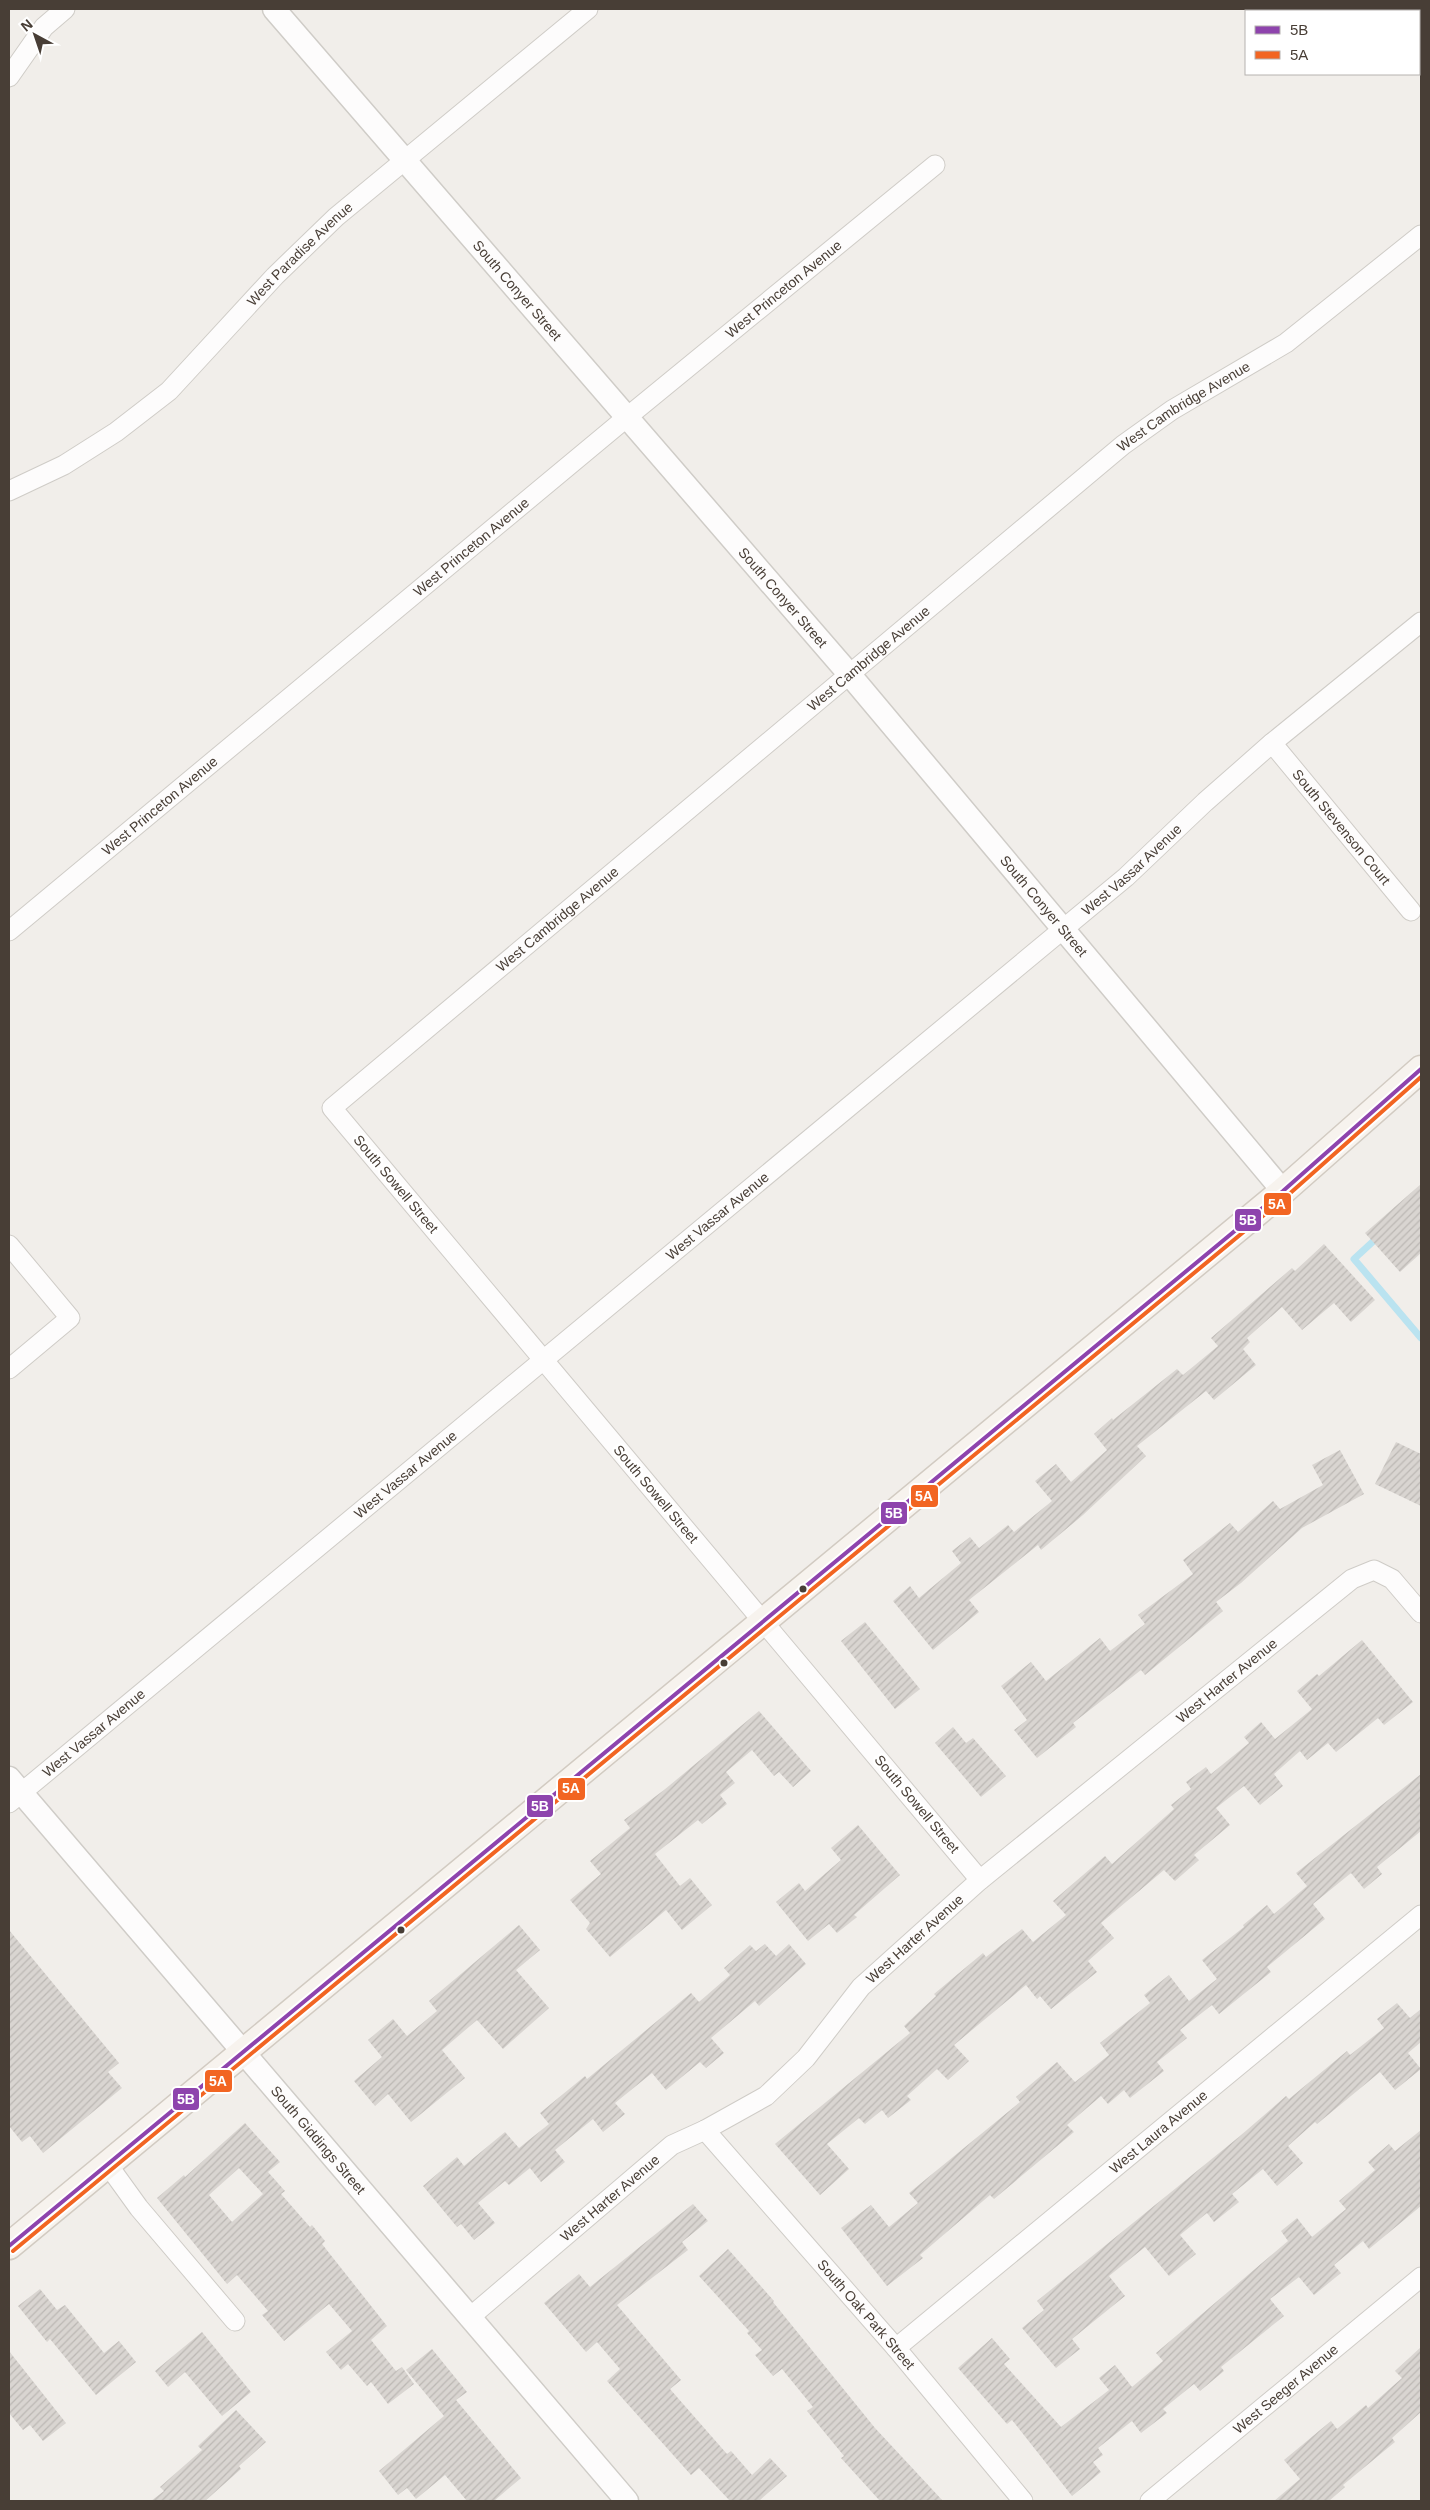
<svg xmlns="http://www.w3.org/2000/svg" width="1430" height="2510" font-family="Arial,sans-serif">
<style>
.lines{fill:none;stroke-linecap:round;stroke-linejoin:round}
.stream{stroke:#bae3f0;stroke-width:7}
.building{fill:url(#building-hatch);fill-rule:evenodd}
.minor-casing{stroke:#cfccc7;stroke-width:21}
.tertiary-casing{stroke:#cfccc7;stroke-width:25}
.secondary-casing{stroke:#d2cbc2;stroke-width:29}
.minor{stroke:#fdfcfc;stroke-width:19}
.tertiary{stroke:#fdfcfc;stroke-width:22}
.secondary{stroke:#f7f3ee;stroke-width:26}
.bus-1-casing{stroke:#fff;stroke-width:8}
.bus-2-casing{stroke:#fff;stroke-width:8}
.bus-1{stroke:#8e44ad;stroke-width:4}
.bus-2{stroke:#f26522;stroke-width:4}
.bus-dot{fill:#483e36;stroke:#fff;stroke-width:2}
.labels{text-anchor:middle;stroke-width:5;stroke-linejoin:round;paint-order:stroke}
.street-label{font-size:14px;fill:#483e36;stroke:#fff}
.line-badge{stroke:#fff;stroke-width:2}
.badge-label{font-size:14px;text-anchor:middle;font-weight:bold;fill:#fff}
</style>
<defs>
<pattern id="building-hatch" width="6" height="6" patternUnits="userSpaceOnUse" patternTransform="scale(1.25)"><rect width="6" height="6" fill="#d9d5d1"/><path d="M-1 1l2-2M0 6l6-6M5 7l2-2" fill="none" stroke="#bcb8b4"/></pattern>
</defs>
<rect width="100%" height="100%" fill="#f1eeea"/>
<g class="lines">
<!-- stream -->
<polyline class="stream" points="1379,1236 1354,1259 1421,1338"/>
</g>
<!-- building -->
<g class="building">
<polygon points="1421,1184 1421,1253 1400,1272 1365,1233"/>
<polygon points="1324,1244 1375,1300 1351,1322 1334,1303 1302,1330 1282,1307 1247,1338 1250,1342 1243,1349 1256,1365 1214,1400 1206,1391 1137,1446 1146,1456 1083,1515 1041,1550 1038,1545 969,1600 979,1612 933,1650 893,1601 910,1586 919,1598 961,1563 952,1551 970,1537 979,1548 1008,1525 1014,1532 1052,1501 1035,1481 1056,1464 1071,1482 1107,1450 1094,1434 1112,1418 1113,1420 1177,1369 1183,1375 1218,1346 1211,1338 1292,1268 1295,1271"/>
<polygon points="1396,1442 1421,1454 1421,1506 1375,1484"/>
<polygon points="1340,1450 1364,1494 1302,1528 1241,1583 1216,1602 1223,1611 1145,1675 1141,1670 1073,1723 1076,1727 1037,1758 1014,1730 1027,1720 1001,1686 1031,1662 1046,1681 1100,1638 1110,1651 1145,1624 1138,1615 1193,1574 1183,1560 1230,1523 1238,1532 1273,1501 1280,1509 1323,1485 1312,1465"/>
<polygon points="865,1622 920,1689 895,1709 841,1641"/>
<polygon points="1362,1640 1413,1702 1384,1725 1378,1718 1336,1752 1328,1743 1307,1760 1300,1751 1274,1774 1283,1786 1260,1805 1244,1786 1216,1808 1230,1825 1194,1855 1199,1860 1175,1881 1164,1870 1101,1923 1114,1938 1088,1961 1097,1972 1051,2009 1040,1996 1037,1999 1026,1985 954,2045 969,2061 948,2080 937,2069 907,2096 911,2100 888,2118 882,2110 865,2124 859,2118 827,2144 849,2169 820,2195 775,2144 910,2033 904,2026 936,1996 934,1994 983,1953 986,1957 1022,1929 1033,1942 1066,1915 1053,1901 1105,1856 1112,1864 1174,1809 1171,1805 1191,1789 1186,1782 1206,1767 1211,1774 1249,1743 1244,1737 1261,1722 1275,1739 1312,1709 1297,1691 1317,1674 1319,1676"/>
<polygon points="759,1711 811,1771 793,1787 779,1772 774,1776 752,1750 726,1772 735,1783 720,1795 727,1804 702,1824 698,1820 655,1854 680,1886 690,1878 712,1905 682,1930 666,1910 610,1957 586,1929 590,1923 570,1900 601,1874 590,1861 630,1828 624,1820 664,1790"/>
<polygon points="953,1727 966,1743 973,1738 1006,1776 981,1797 935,1743"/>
<polygon points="1421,1774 1421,1831 1377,1867 1382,1874 1364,1889 1351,1873 1313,1904 1325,1919 1267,1967 1271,1972 1219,2014 1212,2005 1180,2030 1187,2038 1157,2062 1164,2071 1130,2098 1124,2090 1108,2104 1101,2096 1067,2125 1074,2132 994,2199 990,2195 920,2255 923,2258 887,2286 841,2228 871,2205 889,2227 918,2203 909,2193 1020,2102 1016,2097 1057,2062 1075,2082 1109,2055 1100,2043 1150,2003 1144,1995 1169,1975 1189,2001 1217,1979 1202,1960 1244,1927 1243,1925 1267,1905 1274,1914 1307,1886 1296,1873"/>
<polygon points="858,1825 900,1875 854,1915 857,1917 837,1933 829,1924 808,1941 776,1902 799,1883 805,1891 841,1860 831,1848"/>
<polygon points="519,1925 540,1950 516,1970 549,2008 503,2049 477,2020 442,2050 465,2078 411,2122 388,2094 375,2106 354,2081 382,2057 368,2040 393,2019 407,2036 437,2011 429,2001"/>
<polygon points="9,1930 119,2063 108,2072 122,2088 43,2153 30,2136 22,2142 9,2126"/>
<polygon points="765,1944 776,1956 789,1944 806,1964 759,2006 755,2001 711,2038 724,2053 706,2068 700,2062 666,2090 652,2073 615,2103 625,2114 603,2132 593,2119 555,2150 565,2162 541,2182 530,2168 509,2185 505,2181 478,2203 495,2223 474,2240 461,2224 457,2227 423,2186 457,2157 464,2166 505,2132 519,2148 549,2124 540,2113 585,2076 587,2079 691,1993 699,2002 730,1975 724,1968 750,1945 756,1951"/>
<polygon points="1397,2003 1410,2018 1421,2009 1421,2042 1408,2053 1421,2069 1395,2090 1380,2072 1317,2124 1315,2122 1288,2146 1303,2163 1277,2186 1263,2169 1232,2194 1239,2202 1214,2222 1207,2213 1180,2235 1196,2254 1169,2276 1145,2247 1109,2276 1125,2296 1072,2339 1080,2349 1056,2368 1022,2328 1044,2310 1037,2301 1240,2136 1286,2096 1289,2099 1347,2051 1350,2055 1384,2028 1377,2019"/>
<path d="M245 2123 280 2162 268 2172 285 2191 281 2194 310 2227 312 2225 325 2241 322 2244 387 2326 371 2340 396 2371 402 2367 414 2384 388 2404 371 2382 367 2386 348 2364 341 2370 326 2352 352 2331 329 2304 284 2341 262 2315 268 2311 237 2275 227 2284 157 2198 184 2175 185 2177ZM239 2168 263 2194 232 2222 209 2195Z"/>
<polygon points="1421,2130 1421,2206 1369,2249 1363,2241 1334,2265 1341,2273 1314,2295 1299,2277 1270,2299 1284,2316 1221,2367 1224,2371 1200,2391 1194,2384 1163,2409 1167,2413 1141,2433 1132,2421 1098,2448 1103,2455 1093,2462 1101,2472 1072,2496 1012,2420 1007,2424 958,2368 992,2338 1010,2359 1004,2364 1061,2427 1109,2390 1099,2378 1115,2365 1132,2387 1163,2361 1156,2353 1288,2241 1281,2231 1297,2218 1312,2237 1346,2209 1339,2201 1375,2170 1368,2162 1389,2144 1395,2151"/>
<polygon points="693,2204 708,2221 682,2242 688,2250 617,2305 681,2380 670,2389 727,2454 731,2451 752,2475 770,2458 787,2476 759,2501 730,2501 699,2468 691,2475 607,2381 620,2369 597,2342 586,2352 544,2303 579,2274 590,2287"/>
<polygon points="728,2249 774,2301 773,2302 875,2428 943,2501 880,2501 841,2458 844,2456 807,2411 813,2407 782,2369 773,2376 755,2355 762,2350 747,2333 749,2331 699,2276"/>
<polygon points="40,2289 57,2310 65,2305 104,2353 119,2341 136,2362 96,2395 50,2339 47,2342 18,2306"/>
<polygon points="202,2332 251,2392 222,2416 185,2372 168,2387 155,2371"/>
<polygon points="1421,2347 1421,2412 1392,2438 1395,2442 1343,2485 1345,2487 1329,2501 1274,2501 1300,2479 1284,2460 1331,2421 1337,2429 1366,2405 1368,2408 1402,2378 1395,2371"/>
<polygon points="432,2349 467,2392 456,2400 521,2478 494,2501 467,2501 445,2475 416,2499 407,2488 398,2495 379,2471 444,2416 406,2370"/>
<polygon points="9,2351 66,2423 43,2441 30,2425 23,2430 9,2413"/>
<polygon points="236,2410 266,2442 239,2466 241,2469 205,2501 151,2501 164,2491 160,2487 202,2450 198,2446"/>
</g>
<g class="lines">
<defs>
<g id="minor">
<polyline points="9,77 44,27 65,9"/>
<path id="s1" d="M9 491 64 465 116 432 169 391 275 276 336 217 588 9"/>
<path id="s2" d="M1272 743 1411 911"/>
<path id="s3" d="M9 931 626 418 935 165"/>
<polyline points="9,1245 70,1318 9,1369"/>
<path id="s4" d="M9 1803 1126 877 1205 802 1272 743 1421 622"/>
<path id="s5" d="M980 1880 332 1108 1123 445 1172 410 1286 343 1421 235"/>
<path id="s6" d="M705 2130 896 2348 1023 2501"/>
<polyline points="108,2165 139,2208 235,2321"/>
<path id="s7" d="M469 2318 672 2145 705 2130 766 2096 806 2058 861 1987 980 1880 1352 1579 1374 1570 1392 1579 1421 1613"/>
<path id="s8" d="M896 2348 1421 1915"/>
<path id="s9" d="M1150 2501 1421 2277"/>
</g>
<g id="tertiary">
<path id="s10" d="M274 9 850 675 1283 1191"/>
<path id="s11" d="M9 1778 627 2501"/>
</g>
<polyline id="secondary" points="9,2246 1283,1191 1421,1069"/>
</defs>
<!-- minor casing -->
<use href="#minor" class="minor-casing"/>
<!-- tertiary casing -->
<use href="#tertiary" class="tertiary-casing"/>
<!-- secondary casing -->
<use href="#secondary" class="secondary-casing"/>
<!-- minor -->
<use href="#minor" class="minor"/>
<!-- tertiary -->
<use href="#tertiary" class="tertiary"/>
<!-- secondary -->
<use href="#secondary" class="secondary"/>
<defs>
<polyline id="bus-1" points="9,2246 1283,1191 1421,1069"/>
<polyline id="bus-2" points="13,2251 1287,1196 1421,1077"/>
</defs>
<!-- bus-1 casing -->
<use href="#bus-1" class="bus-1-casing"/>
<!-- bus-2 casing -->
<use href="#bus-2" class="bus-2-casing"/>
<!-- bus-1 -->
<use href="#bus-1" class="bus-1"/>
<!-- bus-2 -->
<use href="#bus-2" class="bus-2"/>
</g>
<!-- markers -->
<g class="bus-dot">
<circle cx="803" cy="1589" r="4.5"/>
<circle cx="724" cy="1663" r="4.5"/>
<circle cx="401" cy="1930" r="4.5"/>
</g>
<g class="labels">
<!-- street labels -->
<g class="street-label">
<text dy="5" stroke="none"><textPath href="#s1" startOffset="379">West Paradise Avenue</textPath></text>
<text dy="5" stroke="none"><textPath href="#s3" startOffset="1006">West Princeton Avenue</textPath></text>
<text dy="5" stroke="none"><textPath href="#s10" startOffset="372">South Conyer Street</textPath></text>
<text dy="5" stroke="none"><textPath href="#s5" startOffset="2112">West Cambridge Avenue</textPath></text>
<text dy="5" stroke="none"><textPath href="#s3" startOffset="601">West Princeton Avenue</textPath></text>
<text dy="5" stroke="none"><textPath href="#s10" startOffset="778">South Conyer Street</textPath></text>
<text dy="5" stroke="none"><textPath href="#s5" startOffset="1708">West Cambridge Avenue</textPath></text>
<text dy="5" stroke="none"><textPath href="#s3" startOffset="196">West Princeton Avenue</textPath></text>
<text dy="5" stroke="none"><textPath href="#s2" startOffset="109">South Stevenson Court</textPath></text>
<text dy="5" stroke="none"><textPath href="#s4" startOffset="1460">West Vassar Avenue</textPath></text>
<text dy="5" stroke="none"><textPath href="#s10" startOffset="1182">South Conyer Street</textPath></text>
<text dy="5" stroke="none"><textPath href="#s5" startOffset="1302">West Cambridge Avenue</textPath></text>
<text transform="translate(396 1184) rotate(50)" y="5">South Sowell Street</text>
<text dy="5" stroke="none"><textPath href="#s4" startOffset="920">West Vassar Avenue</textPath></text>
<text dy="5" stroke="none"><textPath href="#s4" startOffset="515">West Vassar Avenue</textPath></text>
<text transform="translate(656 1494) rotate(50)" y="5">South Sowell Street</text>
<text dy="5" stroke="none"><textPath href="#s7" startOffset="995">West Harter Avenue</textPath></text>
<text dy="5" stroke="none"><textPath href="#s4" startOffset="110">West Vassar Avenue</textPath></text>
<text transform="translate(917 1804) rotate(50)" y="5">South Sowell Street</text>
<text dy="5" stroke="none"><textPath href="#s7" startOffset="590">West Harter Avenue</textPath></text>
<text dy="5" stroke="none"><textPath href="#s8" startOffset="340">West Laura Avenue</textPath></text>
<text dy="5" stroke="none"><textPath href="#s11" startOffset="476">South Giddings Street</textPath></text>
<text dy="5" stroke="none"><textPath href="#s7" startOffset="185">West Harter Avenue</textPath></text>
<text dy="5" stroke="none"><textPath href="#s6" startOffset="245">South Oak Park Street</textPath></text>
<text dy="5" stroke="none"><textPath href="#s9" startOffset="176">West Seeger Avenue</textPath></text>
</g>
</g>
<g class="line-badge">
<rect x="1263" y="1192" width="29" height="24" rx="5" fill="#f26522"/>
<rect x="1234" y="1208" width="28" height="24" rx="5" fill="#8e44ad"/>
<rect x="910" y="1484" width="29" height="24" rx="5" fill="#f26522"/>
<rect x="880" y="1501" width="28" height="24" rx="5" fill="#8e44ad"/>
<rect x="557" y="1777" width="29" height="24" rx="5" fill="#f26522"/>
<rect x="526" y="1794" width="28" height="24" rx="5" fill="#8e44ad"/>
<rect x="204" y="2069" width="29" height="24" rx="5" fill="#f26522"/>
<rect x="172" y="2087" width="28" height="24" rx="5" fill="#8e44ad"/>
</g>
<g class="badge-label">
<text x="1277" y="1209">5A</text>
<text x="1248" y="1225">5B</text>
<text x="924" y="1501">5A</text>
<text x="894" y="1518">5B</text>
<text x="571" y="1793">5A</text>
<text x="540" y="1811">5B</text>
<text x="218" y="2086">5A</text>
<text x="186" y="2104">5B</text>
</g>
<!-- border -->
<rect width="1430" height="2510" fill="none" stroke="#483e36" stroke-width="20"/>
<!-- legend -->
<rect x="1245" y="10" width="175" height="65" fill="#ffffff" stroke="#b6b2af"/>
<rect x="1255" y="26" width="25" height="8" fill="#8e44ad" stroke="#b6b2af"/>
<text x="1290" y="35" font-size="15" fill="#483e36">5B</text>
<rect x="1255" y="51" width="25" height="8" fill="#f26522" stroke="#b6b2af"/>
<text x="1290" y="60" font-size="15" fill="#483e36">5A</text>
<!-- north arrow -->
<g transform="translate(35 35) rotate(320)" stroke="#ffffff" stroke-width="4" paint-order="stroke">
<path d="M0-4L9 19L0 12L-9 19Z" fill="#483e36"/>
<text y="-8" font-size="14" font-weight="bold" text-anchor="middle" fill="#483e36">N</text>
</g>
</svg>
